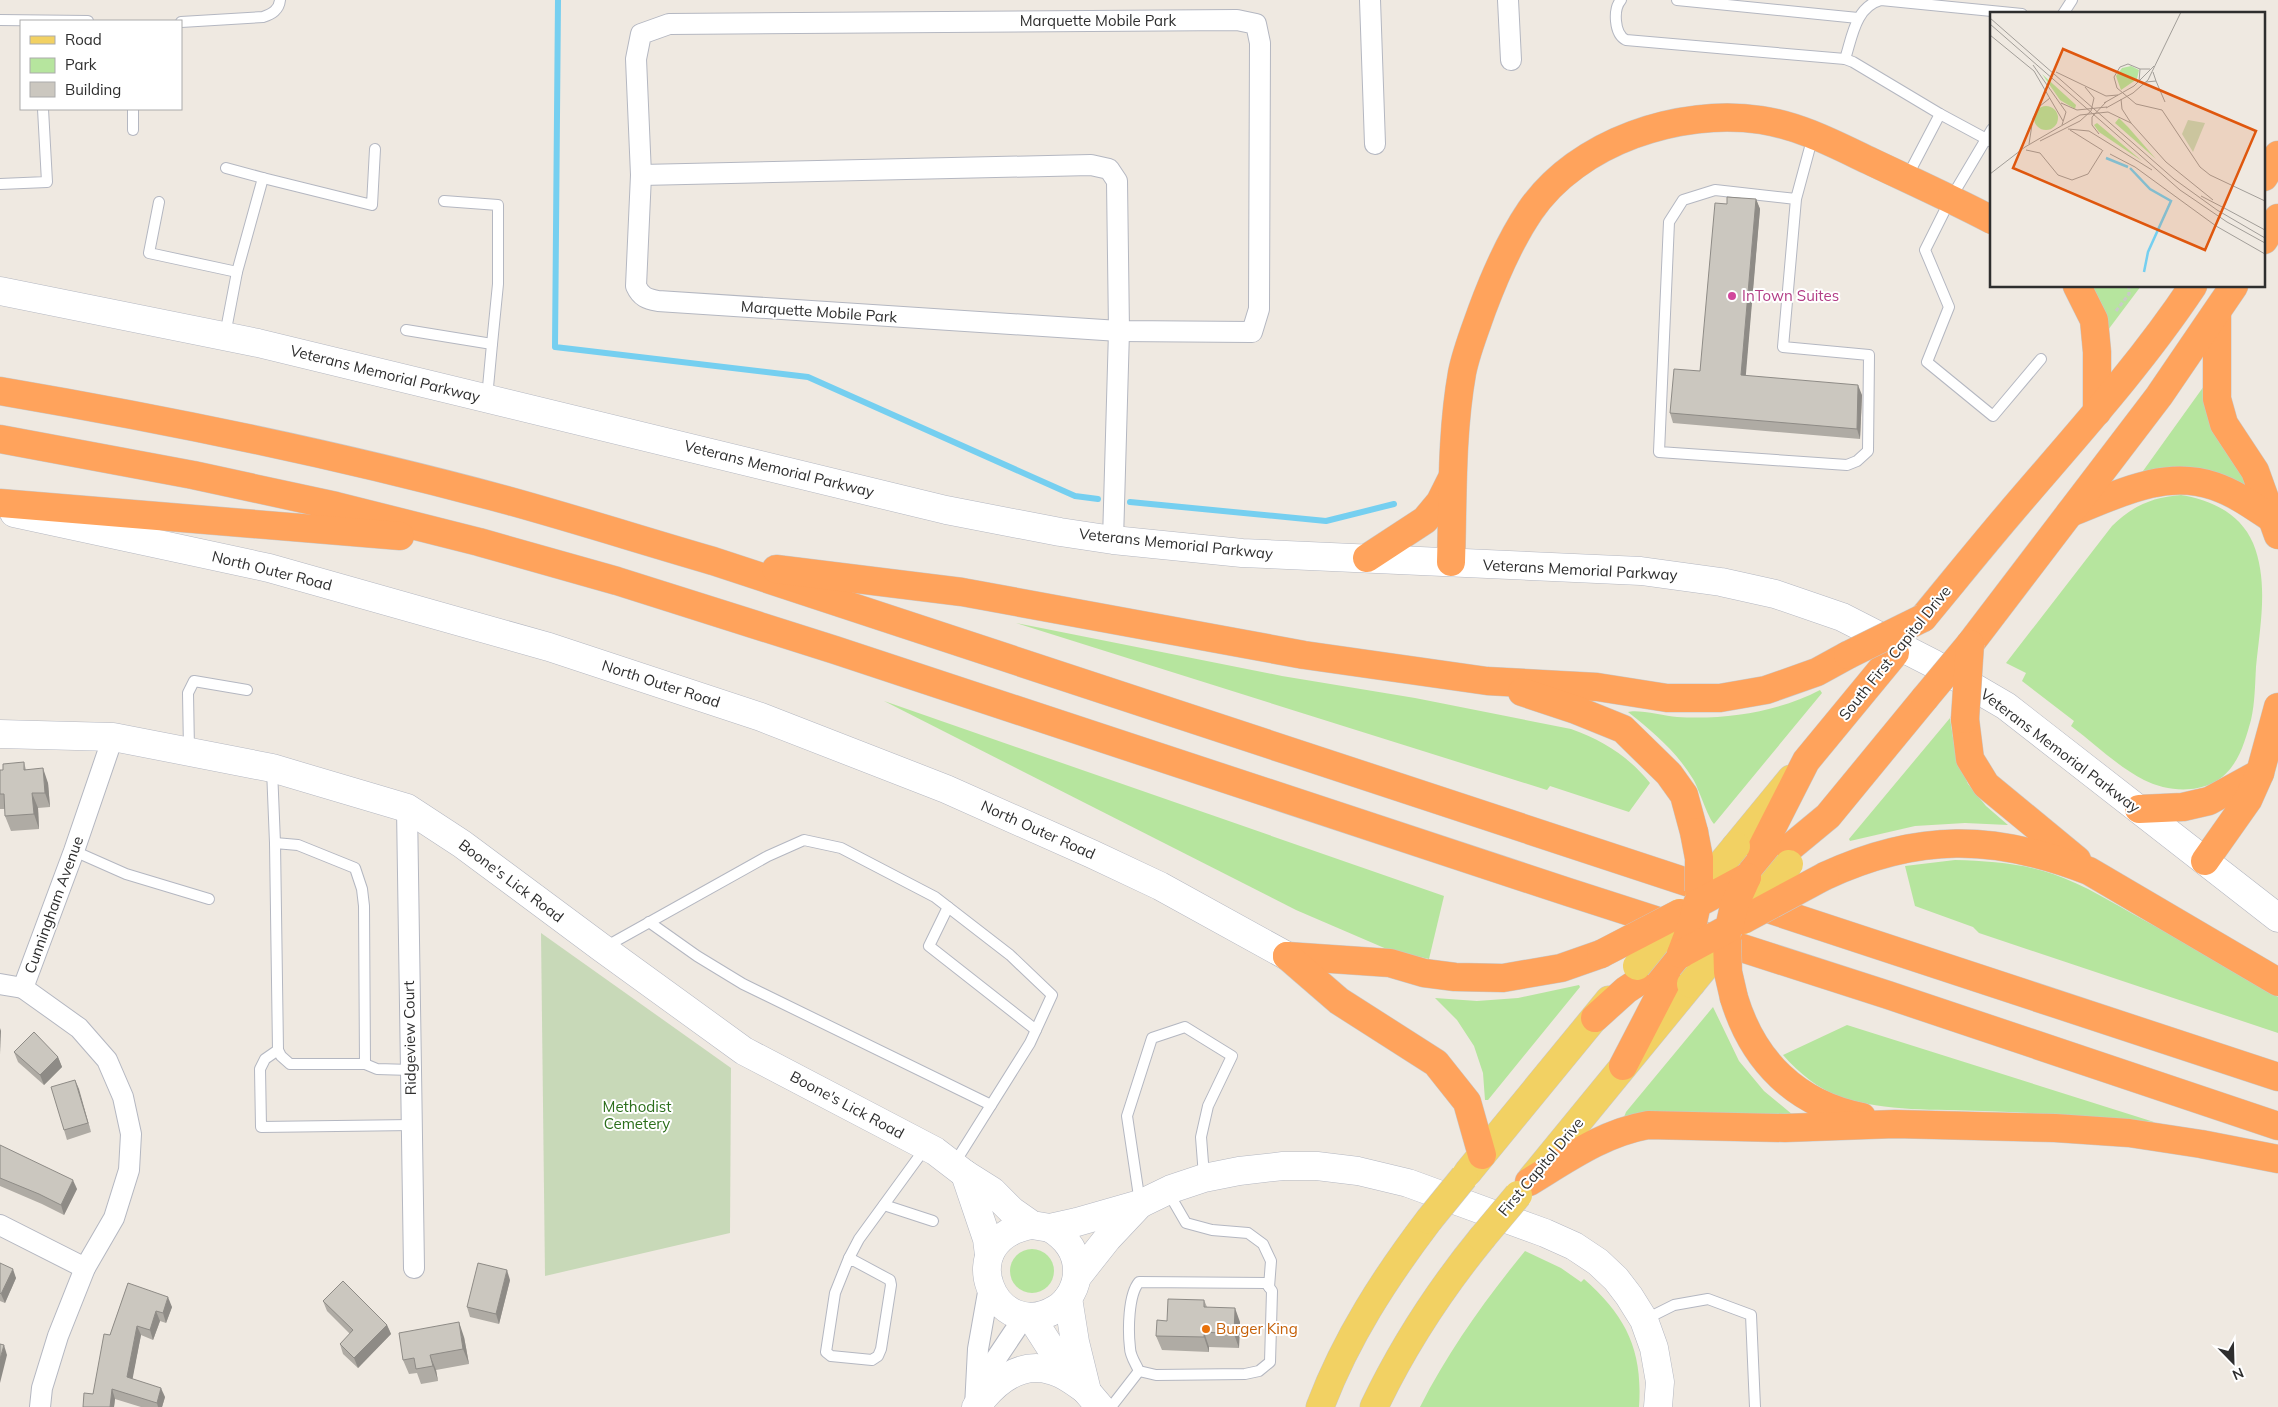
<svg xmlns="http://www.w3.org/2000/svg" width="2278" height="1407" font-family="Mulish,sans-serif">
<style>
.green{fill:#b6e59e}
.cemetery{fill:#c8d9b8}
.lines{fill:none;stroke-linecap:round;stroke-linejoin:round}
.stream{stroke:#75cff0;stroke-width:6}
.lane-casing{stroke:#b4b7c1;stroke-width:12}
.street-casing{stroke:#b4b7c1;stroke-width:22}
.secondary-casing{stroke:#b4b7c1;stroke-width:29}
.primary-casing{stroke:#c9c9c9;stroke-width:29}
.highway-casing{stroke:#c9c9c9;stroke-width:29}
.path{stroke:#c9c9c9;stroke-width:3;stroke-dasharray:4 2.5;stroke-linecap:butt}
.lane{stroke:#fff;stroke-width:10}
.street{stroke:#fff;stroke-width:20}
.secondary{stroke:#fff;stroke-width:28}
.primary{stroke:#f2d163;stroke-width:28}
.highway{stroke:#ffa35c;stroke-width:28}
.primary-bridge-casing{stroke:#c9c9c9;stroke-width:29;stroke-linecap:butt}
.highway-bridge-casing{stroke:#c9c9c9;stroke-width:29;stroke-linecap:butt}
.primary-bridge{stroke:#f2d163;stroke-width:28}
.highway-bridge{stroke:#ffa35c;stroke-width:28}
.wall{fill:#afaba4}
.shaded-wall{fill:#8e8b86}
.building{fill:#cbc7bf;stroke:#8e8b86}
.hotel-dot{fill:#d1479c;stroke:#fff;stroke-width:2}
.food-dot{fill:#e8710a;stroke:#fff;stroke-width:2}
.labels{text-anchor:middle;stroke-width:4;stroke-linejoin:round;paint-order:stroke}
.street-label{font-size:15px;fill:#2e2e2e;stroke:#fff}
.hotel-label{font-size:15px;fill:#b23c85;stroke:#fff;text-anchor:start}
.park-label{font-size:15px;fill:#2c6e1b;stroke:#fff}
.food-label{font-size:15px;fill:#c56008;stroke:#fff;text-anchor:start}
.inset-river{fill:none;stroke:#75cff0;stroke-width:2.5}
.inset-road{fill:none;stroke:#a29e99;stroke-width:1}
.view{fill:#df570e;fill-opacity:0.15;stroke:#df570e;stroke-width:2.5}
.inset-edge{fill:none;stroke:#2e2e2e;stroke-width:2.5}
</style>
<rect width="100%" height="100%" fill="#efe9e1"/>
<!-- green -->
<g class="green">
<polygon points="2087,286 2141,286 2108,330"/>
<polygon points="2204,386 2256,494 2180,467 2143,471"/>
<path d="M2181 495C2211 500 2240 513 2253 543 2269 582 2260 626 2256 667 2255 684 2255 703 2251 720 2247 734 2242 753 2233 765 2213 795 2172 794 2144 780 2117 766 2095 744 2071 726L2074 721 2022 681 2026 673 2006 663 2112 526C2132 506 2153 497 2181 495Z"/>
<path d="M1016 623 1282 676 1415 698 1571 729C1603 740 1629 757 1650 783L1629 812 1550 786 1547 790Z"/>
<path d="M1820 690 1822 693 1714 824C1708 818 1699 789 1693 779 1676 751 1653 732 1628 712 1638 709 1664 716 1677 717 1725 720 1778 712 1820 690Z"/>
<polygon points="884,701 1444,896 1429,959 1389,950 1296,910"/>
<polygon points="1950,718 1955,751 1968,784 1986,806 2008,825 1965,823 1915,826 1850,841 1849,839"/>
<path d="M1955 860C1989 861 2021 863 2053 874 2085 885 2113 903 2142 919 2188 944 2234 969 2278 997V1033L1979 933 1973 927 1915 906 1905 866Z"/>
<polygon points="1579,985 1580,987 1488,1100 1485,1100 1483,1073 1474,1046 1457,1020 1435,998 1477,1001 1518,998"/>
<polygon points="1713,1007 1739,1061 1764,1091 1793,1115 1624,1117 1626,1112"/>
<path d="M1847 1025 2154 1122C2097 1117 2040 1113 1983 1111 1936 1109 1886 1112 1841 1097 1818 1089 1799 1073 1783 1055Z"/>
<circle cx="1032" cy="1271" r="22"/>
<path d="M1525 1251 1561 1268 1581 1282 1584 1279C1626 1316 1643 1350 1639 1407H1420C1449 1350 1485 1300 1525 1251Z"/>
</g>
<!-- cemetery -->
<polygon class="cemetery" points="541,933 731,1068 730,1233 545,1276"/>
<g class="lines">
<!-- stream -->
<g class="stream">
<polyline points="558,0 555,347 808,377 1075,496 1098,499"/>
<polyline points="1130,502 1326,521 1394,504"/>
</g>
<defs>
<g id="lane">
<path d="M1621 0C1613 9 1614 34 1626 40L1845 59 1853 62 1940 114 1992 142"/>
<polyline points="1677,0 1858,18"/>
<polyline points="2063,14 2072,0"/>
<polyline points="0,20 88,21"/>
<path d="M181 22 263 17C272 14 279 10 280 0"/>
<path d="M1845 59C1852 38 1855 7 1881 0L2022 14"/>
<polyline points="1992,129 1951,198 1925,250 1949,307 1927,362 1993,416 2041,359"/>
<polyline points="133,130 133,109"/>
<polyline points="1907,177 1940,114"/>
<polyline points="263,178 372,205 375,149"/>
<polyline points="0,184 47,182 43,109"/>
<polyline points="1796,199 1715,190 1683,200 1669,222 1659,452 1847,465 1857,461 1868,451 1869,355 1783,347 1796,199 1813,136"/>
<polyline points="444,201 498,205 498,284 492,344"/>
<polyline points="159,202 149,253 237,272"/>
<polyline points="406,330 492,344 487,398"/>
<polyline points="225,335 237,272 263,178 226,168"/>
<polyline points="189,750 188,693 194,681 247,690"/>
<polyline points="272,769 275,843"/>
<polygon points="275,843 298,845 355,868 362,889 364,906 365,1064 290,1064 281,1056 278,1050"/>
<polyline points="74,851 126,874 209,899"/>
<polyline points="948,907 929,946 1036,1030"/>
<polyline points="649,922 697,956 743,984 991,1105"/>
<polyline points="605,947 768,856 804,840 841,848 935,897 1010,955 1052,995 1030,1043 954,1164"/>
<polyline points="278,1050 265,1059 260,1069 261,1127 412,1125"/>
<polyline points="365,1064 377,1069 411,1070"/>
<polyline points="1168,1192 1186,1223 1212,1230 1248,1233 1263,1244 1271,1261 1269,1287"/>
<polyline points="1140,1203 1127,1116 1152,1038 1185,1027 1232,1056 1208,1106 1201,1137 1204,1176"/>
<polyline points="884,1205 933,1221"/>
<polygon points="849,1258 890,1280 891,1285 881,1349 878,1356 872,1360 831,1356 826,1352 835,1293"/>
<polyline points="849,1258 859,1239 926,1147"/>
<path d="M1139 1282 1266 1283 1272 1291 1270 1362 1259 1371 1245 1374 1156 1375 1139 1371C1136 1364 1130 1356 1130 1348 1128 1331 1128 1295 1139 1282Z"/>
<polyline points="1646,1319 1674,1305 1708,1299 1751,1315 1755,1407"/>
<polyline points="1111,1407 1139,1371"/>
</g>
<g id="street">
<polyline points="1370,0 1375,144"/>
<polyline points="1508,0 1511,60"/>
<path d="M1237 20 1256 24 1260 43 1259 309 1252 332 1119 331 658 301C647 299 641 297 636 286L641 175 636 59 641 34 669 24Z"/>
<polyline points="641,175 1091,165 1109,169 1117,181 1119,331 1113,540"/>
<polyline points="407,808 414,1268"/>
<polyline points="0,984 23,988"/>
<polyline points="0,1225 85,1268"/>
<polyline points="977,1387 1024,1317"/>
<polyline points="40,1407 42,1388 58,1336 85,1268 114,1218 129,1170 131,1134 123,1097 107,1060 79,1028 23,988 74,851 113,737"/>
<polyline points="975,1407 978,1349 989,1287"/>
</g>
<g id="secondary">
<polyline points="0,291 258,343 946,510 1060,532 1113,540 1242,553 1641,571 1721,582 1775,594 1842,617 1934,664 2006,706 2278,918"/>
<polyline points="14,513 269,568 549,647 761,717 946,789 1092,854 1160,886 1287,956"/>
<polyline points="0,734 113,737 272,768 407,808 462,844 602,948 744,1051 935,1151 965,1174 992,1191 1012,1211 1032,1225 1050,1228 1077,1222 1140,1204 1171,1189 1204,1178 1239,1171 1283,1166 1317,1166 1358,1171 1408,1183 1545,1233 1574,1246 1598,1262 1616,1279 1629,1296 1644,1320 1654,1348 1660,1382 1658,1407"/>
<polyline points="965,1174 987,1239 989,1255"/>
<path d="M1032 1225C949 1239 995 1346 1056 1309 1069 1301 1077 1286 1077 1271 1077 1251 1066 1238 1050 1228"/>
<polyline points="1077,1277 1107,1239 1139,1205"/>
<polyline points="1068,1298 1075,1342 1086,1387"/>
<polyline points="1031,1317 1054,1353 1100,1407"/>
<path d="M976 1407C993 1384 1019 1361 1050 1370 1064 1373 1076 1383 1087 1391"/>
</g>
<g id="primary">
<polyline points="1736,846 1791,779"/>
<polyline points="1468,1172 1609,1000"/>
<polyline points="1532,1178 1691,984"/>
<path d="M1320 1407C1346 1338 1385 1278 1429 1220"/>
<path d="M1374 1407C1404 1344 1438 1292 1482 1238"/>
</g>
<g id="highway">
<polyline points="2264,177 2278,155"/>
<polyline points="2264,240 2278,218"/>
<polyline points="2077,286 2094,320 2097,352 2097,412"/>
<polyline points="2217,312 2217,399 2224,424 2255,471 2278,535"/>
<path d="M0 391C170 420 340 455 506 500 575 519 644 541 713 561L2278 1077"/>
<polyline points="0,439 193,475 336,506 479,542 617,581 835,650 1568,892 1888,995 2278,1126"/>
<polyline points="0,503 400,536"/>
<path d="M2070 513C2116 495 2164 469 2214 486 2235 493 2253 506 2271 518"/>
<polyline points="1367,558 1425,520 1440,502 1452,478"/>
<path d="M1451 562C1453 500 1451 435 1462 373 1466 352 1475 330 1482 310 1495 275 1509 242 1530 211 1578 141 1680 108 1761 120 1801 126 1836 145 1872 162 1912 181 1952 199 1992 220"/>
<polyline points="776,569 962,592 1304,655 1487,681 1597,687 1667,698 1720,698 1766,690 1817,672 1848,655"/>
<path d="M1923 618C1952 583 1981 547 2010 513 2073 439 2139 367 2193 286"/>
<polyline points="1970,644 2159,396 2234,286"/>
<polyline points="1522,692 1576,710 1623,729 1669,774 1684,795 1694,832"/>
<polyline points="1965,719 1970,759 1986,785 2077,860"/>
<polyline points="2139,809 2183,807 2209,801 2260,773"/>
<polyline points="2205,861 2248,800 2260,773 2278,707"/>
<polyline points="1756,871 1776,859 1828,816 1925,698"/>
<path d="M1825 876C1918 833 1994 834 2089 871L2278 982"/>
<polyline points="1747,877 1806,761 1895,653"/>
<polyline points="1287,956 1390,963 1424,973 1455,977 1503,978 1561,968 1601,954"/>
<polyline points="1287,956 1339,1001 1436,1063 1467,1102 1482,1155"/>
<path d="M1734 998C1753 1061 1796 1104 1862 1117"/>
<polyline points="1595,1018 1626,990 1673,959"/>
<polyline points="1623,1066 1681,954"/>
<path d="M1529 1182C1567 1159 1603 1133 1648 1125L1785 1128 1895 1124 2055 1128 2129 1133 2201 1144 2278 1159"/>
</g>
</defs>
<!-- lane casing -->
<use href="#lane" class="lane-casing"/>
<!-- street casing -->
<use href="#street" class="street-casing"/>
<!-- secondary casing -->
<use href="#secondary" class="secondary-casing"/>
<!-- primary casing -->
<use href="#primary" class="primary-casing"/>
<!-- highway casing -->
<use href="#highway" class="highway-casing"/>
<!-- path -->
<polyline class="path" points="2116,311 2129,294 2129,286"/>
<!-- lane -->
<use href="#lane" class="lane"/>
<!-- street -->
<use href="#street" class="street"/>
<!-- secondary -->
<use href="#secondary" class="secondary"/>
<!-- primary -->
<use href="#primary" class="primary"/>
<!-- highway -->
<use href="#highway" class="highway"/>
<defs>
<g id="primary-bridge">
<polyline points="1699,891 1736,846"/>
<polyline points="1743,920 1789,864"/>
<polyline points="1637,966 1680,913"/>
<polyline points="1691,984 1727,940"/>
<polyline points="1429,1220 1464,1177"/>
<polyline points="1482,1238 1518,1195"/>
</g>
<g id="highway-bridge">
<polyline points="1848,655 1923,618"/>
<polyline points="1925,698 1970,644"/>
<polyline points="1965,719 1970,644"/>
<polyline points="1694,832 1699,858 1699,891"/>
<polyline points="1743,920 1825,876"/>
<polyline points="1727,940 1728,972 1734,998"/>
<polyline points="1601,954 1680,913"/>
<polyline points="1681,954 1693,922 1697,904 1747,877"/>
<polyline points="1681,954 1729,928 1734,906 1747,877"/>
</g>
</defs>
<!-- primary-bridge casing -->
<use href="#primary-bridge" class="primary-bridge-casing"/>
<!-- highway-bridge casing -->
<use href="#highway-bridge" class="highway-bridge-casing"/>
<!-- primary-bridge -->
<use href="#primary-bridge" class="primary-bridge"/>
<!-- highway-bridge -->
<use href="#highway-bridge" class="highway-bridge"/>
</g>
<!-- wall -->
<g class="wall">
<polygon points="1756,199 1760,209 1745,376 1862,395 1860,439 1673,423 1670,413 1700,371 1727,204"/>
<polygon points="24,762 26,770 48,783 50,807 38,808 39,829 11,831 5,816 5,809 0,809 0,770 3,770"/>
<polygon points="14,1052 58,1057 62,1067 44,1085 18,1062"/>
<polygon points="75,1080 91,1132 67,1140 64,1130"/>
<polygon points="0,1145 77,1189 64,1215 42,1204 0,1186"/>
<polygon points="0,1263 16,1278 5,1303 0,1301"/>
<polygon points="510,1280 499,1324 470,1317 467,1307"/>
<polygon points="128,1283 172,1307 166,1323 160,1321 153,1340 141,1335 132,1379 165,1397 162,1407 141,1407 115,1399 114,1407 83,1407 93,1394 110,1335"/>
<polygon points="1204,1300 1207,1307 1240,1322 1239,1348 1209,1347 1209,1352 1162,1350 1156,1336 1167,1321"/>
<polygon points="323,1301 387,1325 391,1334 358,1368 343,1354 340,1344 350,1334 327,1311"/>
<polygon points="464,1337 469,1364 436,1370 438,1381 421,1384 417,1373 409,1374 403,1360"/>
</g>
<!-- shaded-wall -->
<g class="shaded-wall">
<polygon points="1756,199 1760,209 1745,385 1741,375"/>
<polygon points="1858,385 1862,395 1860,439 1857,429"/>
<polygon points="43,768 48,783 50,807 45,793"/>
<polygon points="32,793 38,808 39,829 34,814"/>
<polygon points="0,1028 1,1031 0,1054"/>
<polygon points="58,1057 62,1067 44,1085 40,1075"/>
<polygon points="75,1080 79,1089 91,1132 88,1123"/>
<polygon points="73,1180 77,1189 64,1215 61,1205"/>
<polygon points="13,1269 16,1278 5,1303 1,1294"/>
<polygon points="507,1270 510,1280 499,1324 496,1314"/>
<polygon points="168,1297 172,1307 166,1323 163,1313"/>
<polygon points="1235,1308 1240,1322 1239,1348 1234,1334"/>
<polygon points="156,1311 160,1321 153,1340 150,1330"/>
<polygon points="459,1322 464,1337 469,1364 463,1349"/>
<polygon points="387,1325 391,1334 358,1368 354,1358"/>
<polygon points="137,1326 141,1335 131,1387 127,1377"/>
<polygon points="1204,1332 1209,1347 1209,1352 1204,1337"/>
<polygon points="4,1345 7,1355 0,1383 0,1359"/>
<polygon points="430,1355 436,1370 438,1381 433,1366"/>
<polygon points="161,1388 165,1397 162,1407 158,1407 157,1403"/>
<polygon points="112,1389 115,1399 114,1407 110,1407"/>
</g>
<!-- building -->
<g class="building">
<polygon points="1727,197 1756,199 1741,375 1858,385 1857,429 1670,413 1674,369 1700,371 1715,203 1727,204"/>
<polygon points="24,762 24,770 43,768 45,793 32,793 34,814 5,816 4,794 0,794 0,770 3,770 3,764"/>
<polygon points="34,1032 58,1057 40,1075 14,1052"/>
<polygon points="75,1080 88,1123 64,1130 51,1087"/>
<polygon points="0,1145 73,1180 61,1205 39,1194 0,1178"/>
<polygon points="0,1263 13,1269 1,1294 0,1293"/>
<polygon points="478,1263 507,1270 496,1314 467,1307"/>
<polygon points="343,1281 387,1325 354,1358 340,1344 353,1330 323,1301"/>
<polygon points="128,1283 168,1297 163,1313 156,1311 150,1330 137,1326 127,1377 161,1388 157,1403 112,1389 110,1407 83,1407 84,1393 93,1394 104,1334 110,1335"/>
<polygon points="1168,1299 1204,1300 1204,1307 1235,1308 1234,1334 1204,1332 1204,1337 1156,1336 1157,1320 1167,1321"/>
<polygon points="459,1322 463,1349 430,1355 433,1366 416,1369 414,1358 403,1360 399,1333"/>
<polygon points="0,1344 4,1345 0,1359"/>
</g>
<!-- markers -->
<circle class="hotel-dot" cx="1732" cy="296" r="5"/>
<circle class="food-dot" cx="1206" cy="1329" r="5"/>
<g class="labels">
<!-- street labels -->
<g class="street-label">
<text x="1098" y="26">Marquette Mobile Park</text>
<text transform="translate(819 312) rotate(4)" y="5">Marquette Mobile Park</text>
<text transform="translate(385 374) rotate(14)" y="5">Veterans Memorial Parkway</text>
<text transform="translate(779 469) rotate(14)" y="5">Veterans Memorial Parkway</text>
<text transform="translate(1176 544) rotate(6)" y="5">Veterans Memorial Parkway</text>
<text transform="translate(1580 570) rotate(3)" y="5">Veterans Memorial Parkway</text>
<text transform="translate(272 571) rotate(14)" y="5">North Outer Road</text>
<text transform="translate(1895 653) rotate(-51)" y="5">South First Capitol Drive</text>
<text transform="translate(661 684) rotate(18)" y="5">North Outer Road</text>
<text transform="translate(2060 751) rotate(37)" y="5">Veterans Memorial Parkway</text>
<text transform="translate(1038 830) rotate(24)" y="5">North Outer Road</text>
<text transform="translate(511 881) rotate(37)" y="5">Boone's Lick Road</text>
<text transform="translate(54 905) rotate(-70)" y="5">Cunningham Avenue</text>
<text transform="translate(410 1038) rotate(-91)" y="5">Ridgeview Court</text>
<text transform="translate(847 1105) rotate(28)" y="5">Boone's Lick Road</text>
<text transform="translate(1541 1167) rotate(-50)" y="5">First Capitol Drive</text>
</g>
<!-- hotel labels -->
<g class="hotel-label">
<text x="1742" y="301">InTown Suites</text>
</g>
<!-- park labels -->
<g class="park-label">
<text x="637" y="1112">Methodist<tspan x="637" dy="17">Cemetery</tspan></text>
</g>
<!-- food labels -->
<g class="food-label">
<text x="1216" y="1334">Burger King</text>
</g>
</g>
<!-- overview -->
<g transform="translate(1990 12)">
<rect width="275" height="275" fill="#efe9e1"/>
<path d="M141 54 149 58 147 67 131 78 126 64 132 56ZM52 62 86 93 85 97 70 88ZM44 106a12 12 0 1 1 24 0a12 12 0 1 1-24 0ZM129 106 138 115 166 147 125 111ZM107 111 113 116 152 149 109 120 104 113Z" fill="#b6e59e"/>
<path d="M198 108 215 111 203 140 192 122Z" fill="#c8d9b8"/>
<path class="inset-river" d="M116 146 138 155M140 156 160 177 181 189 158 240 154 260"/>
<path class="inset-road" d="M0 6 184 167 227 198 275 226M0 12 190 178 237 210 275 231M0 23 44 59 73 109M43 53 76 100 72 113M150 57 138 52 130 55 124 65 127 76 146 92 172 98 210 155 220 163 275 189M66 60 116 84 128 83M166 69 175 90M149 70 150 57H160M156 70 166 69 163 60M131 87 132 97 141 111M71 91 87 98 117 95M114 91 144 74 164 54M116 96 143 81 158 68 191 0M141 111 176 150 223 188M78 117 99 119 162 158M80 118 112 138M109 122 102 113V105L116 90M50 129 90 109 101 99 104 86 95 75M39 132 43 106 50 94 60 86M36 138 50 141 68 163 82 168 98 162 113 138M120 142 145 155 226 214 275 242M0 162 35 135 90 103 118 100 141 111M211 184 238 198M238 198 275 218"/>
<path class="view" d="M73 37 266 119 215 238 23 156Z"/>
<rect width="275" height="275" class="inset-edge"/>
</g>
<!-- legend -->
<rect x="20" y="20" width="162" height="90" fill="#ffffff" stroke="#ababab"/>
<rect x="30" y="36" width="25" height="8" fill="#f2d163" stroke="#ababab"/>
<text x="65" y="45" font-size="15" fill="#2e2e2e">Road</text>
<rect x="30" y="58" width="25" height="15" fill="#b6e59e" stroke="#ababab"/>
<text x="65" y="70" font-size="15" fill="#2e2e2e">Park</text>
<rect x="30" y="82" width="25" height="15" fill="#cbc7bf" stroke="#ababab"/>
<text x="65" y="95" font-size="15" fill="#2e2e2e">Building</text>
<!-- north arrow -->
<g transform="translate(2233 1362) rotate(157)" stroke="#ffffff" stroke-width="4" paint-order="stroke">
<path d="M0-4L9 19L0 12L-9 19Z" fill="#2e2e2e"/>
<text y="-8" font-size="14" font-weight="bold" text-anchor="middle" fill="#2e2e2e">N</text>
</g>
</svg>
